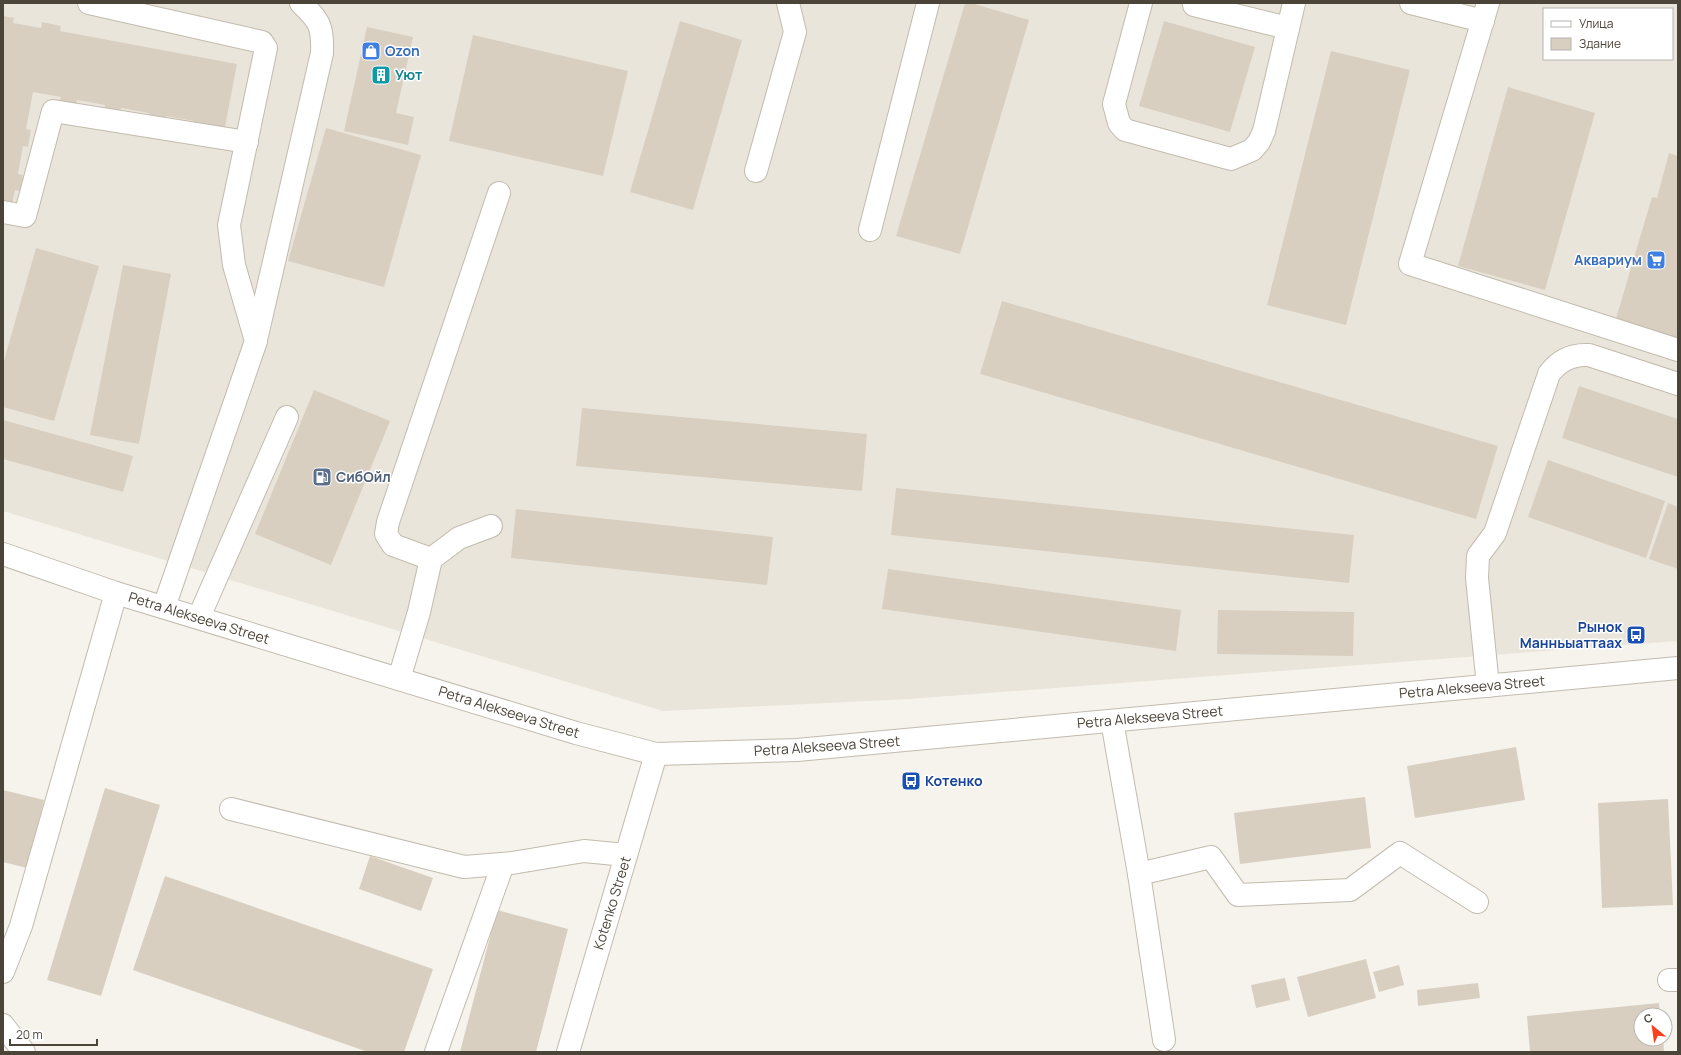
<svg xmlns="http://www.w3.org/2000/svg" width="1681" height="1055" font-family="Manrope,sans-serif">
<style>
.residential{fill:#eae5da;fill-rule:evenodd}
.building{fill:#d8cfc1}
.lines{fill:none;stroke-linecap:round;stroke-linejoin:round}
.minor-casing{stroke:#c2bbae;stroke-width:24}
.minor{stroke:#fff;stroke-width:22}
.labels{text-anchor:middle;stroke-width:3;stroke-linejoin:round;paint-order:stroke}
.shop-label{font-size:14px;font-weight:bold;fill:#366cbe;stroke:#fff;text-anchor:start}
.culture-label{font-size:14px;font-weight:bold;fill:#0d838f;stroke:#fff;text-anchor:start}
.service-label{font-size:14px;font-weight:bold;fill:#4e5e75;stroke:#fff;text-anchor:start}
.street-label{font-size:14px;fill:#4b4439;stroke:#fff}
.transit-label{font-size:14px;font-weight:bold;fill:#164399;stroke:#fff;text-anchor:end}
</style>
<rect width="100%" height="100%" fill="#f6f3ec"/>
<!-- residential -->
<path class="residential" d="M3 3H1678V641L909 699 663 711 3 511ZM1544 9H1672V59H1544Z"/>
<!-- building -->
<g class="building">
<polygon points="965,3 971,3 1029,20 960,254 896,236"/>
<polygon points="3,16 14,18 13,23 41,28 42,22 61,26 60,31 237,64 225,127 210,125 209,130 193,127 194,121 166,116 165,121 148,118 149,113 121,108 120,114 104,110 105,105 77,100 76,105 59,102 61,97 33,92 26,129 31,130 28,147 23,146 18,174 23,175 20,191 15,190 12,205 3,204"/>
<polygon points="680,21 742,40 693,210 630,192"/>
<polygon points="1164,21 1255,47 1230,132 1139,106"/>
<polygon points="367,27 413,37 396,113 414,117 408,145 344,131"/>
<polygon points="473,35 628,71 603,176 449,141"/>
<polygon points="1331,51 1410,70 1346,325 1267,305"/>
<polygon points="1508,87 1595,113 1545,290 1458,266"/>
<polygon points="326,128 421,155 384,287 288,261"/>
<polygon points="1669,153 1678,156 1678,341 1615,322 1652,197 1657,198"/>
<polygon points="36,248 99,266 54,421 3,407 3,364"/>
<polygon points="123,265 171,274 139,444 90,435"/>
<polygon points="1002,301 1498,446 1476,519 980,374"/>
<polygon points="1579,386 1678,419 1678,477 1562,438"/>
<polygon points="314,390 390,421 331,565 255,534"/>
<polygon points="582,408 867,434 862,491 576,466"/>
<polygon points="3,420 133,456 123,492 3,459"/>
<polygon points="1548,460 1665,501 1646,558 1528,517"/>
<polygon points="896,488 1354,535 1349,583 891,535"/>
<polygon points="1668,503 1678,507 1678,569 1649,559"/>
<polygon points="516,509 773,537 767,585 511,558"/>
<polygon points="888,569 1181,610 1176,651 882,609"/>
<polygon points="1218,610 1354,612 1353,656 1217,654"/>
<polygon points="1516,747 1525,800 1415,818 1407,766"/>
<polygon points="105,788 160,805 101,996 47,980"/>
<polygon points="3,790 44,800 27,868 3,862"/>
<polygon points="1365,797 1371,848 1240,864 1234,813"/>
<polygon points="1668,799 1673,905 1602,908 1598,803"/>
<polygon points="370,856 433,878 421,911 359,889"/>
<polygon points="165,876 433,969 404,1052 368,1052 133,970"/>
<polygon points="497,910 568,929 536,1052 460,1052"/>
<polygon points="1366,959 1376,998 1308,1017 1297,977"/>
<polygon points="1399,965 1404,985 1379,992 1373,972"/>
<polygon points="1285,978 1290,1000 1256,1008 1251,985"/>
<polygon points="1478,983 1480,998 1418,1006 1417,990"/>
<polygon points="1659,1003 1660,1015 1641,1015 1641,1039 1663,1039 1664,1051 1530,1052 1527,1016"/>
</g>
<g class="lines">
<defs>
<g id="minor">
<polyline points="89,3 262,42 266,48 229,225 234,265 256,341 164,607"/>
<polyline points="1141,3 1114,104 1119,123 1125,130 1231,159 1252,150 1259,142 1264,131 1294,3"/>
<polyline points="1411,3 1483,21"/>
<polyline points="1488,3 1410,264 1678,350"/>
<polyline points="1194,5 1288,28"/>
<polyline points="756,171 795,32 788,3"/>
<polyline points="3,212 25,216 53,111 247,142"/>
<polyline points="870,230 928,3"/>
<path d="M256 340 322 53C323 27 320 21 301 3"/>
<polyline points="3,554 116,593 576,733 656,754 797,750 1678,668"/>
<polyline points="431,559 393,545 386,534 388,522 499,193"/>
<polyline points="199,617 287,417"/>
<polyline points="399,679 419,612 431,559 459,538 491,526"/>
<path d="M1488 686 1477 578 1478 556 1495 533 1549 374C1559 360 1572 354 1589 355L1678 384"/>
<polyline points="1112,721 1139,874 1164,1040"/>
<polyline points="231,809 464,867 512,863 584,851 626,855"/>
<polyline points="1139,874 1211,857 1238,895 1350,890 1400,853 1477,902"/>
<polyline points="3,972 21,926 116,593"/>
<polyline points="1669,980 1678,980"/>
<polyline points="3,1025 24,1052"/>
<polyline points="436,1052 503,864"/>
<polyline points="568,1052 656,754"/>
</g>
</defs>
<!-- minor casing -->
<use href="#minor" class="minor-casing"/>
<!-- minor -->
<use href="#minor" class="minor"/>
</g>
<!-- icons -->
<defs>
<symbol id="shop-square" viewBox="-11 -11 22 22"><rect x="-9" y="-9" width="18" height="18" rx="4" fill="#3f7fe0" stroke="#fff"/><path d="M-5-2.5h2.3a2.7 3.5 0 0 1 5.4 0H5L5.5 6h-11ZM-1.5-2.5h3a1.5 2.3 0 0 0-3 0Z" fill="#fff"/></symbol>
<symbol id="building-square" viewBox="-11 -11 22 22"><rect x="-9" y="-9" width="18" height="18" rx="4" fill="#0f9aa8" stroke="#fff"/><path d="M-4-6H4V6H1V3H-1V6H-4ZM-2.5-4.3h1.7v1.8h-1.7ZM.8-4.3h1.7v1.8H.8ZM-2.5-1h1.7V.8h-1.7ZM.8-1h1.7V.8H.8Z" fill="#fff"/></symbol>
<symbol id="supermarket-square" viewBox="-11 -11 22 22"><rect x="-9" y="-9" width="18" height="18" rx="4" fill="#3f7fe0" stroke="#fff"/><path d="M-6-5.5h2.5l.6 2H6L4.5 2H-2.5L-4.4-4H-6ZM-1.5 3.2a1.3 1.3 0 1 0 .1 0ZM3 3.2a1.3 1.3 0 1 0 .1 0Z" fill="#fff"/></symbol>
<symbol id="fuel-square" viewBox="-11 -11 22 22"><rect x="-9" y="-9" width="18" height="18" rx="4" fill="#5c6f8a" stroke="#fff"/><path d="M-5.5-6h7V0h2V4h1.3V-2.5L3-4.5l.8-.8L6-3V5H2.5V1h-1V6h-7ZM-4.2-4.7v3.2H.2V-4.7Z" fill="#fff"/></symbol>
<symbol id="bus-square" viewBox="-11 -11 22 22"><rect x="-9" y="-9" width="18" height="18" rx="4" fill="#1a4fb4" stroke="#fff"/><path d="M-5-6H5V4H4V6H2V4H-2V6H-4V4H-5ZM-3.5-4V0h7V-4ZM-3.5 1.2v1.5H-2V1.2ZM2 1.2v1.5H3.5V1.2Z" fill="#fff"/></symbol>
</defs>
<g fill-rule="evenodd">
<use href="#shop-square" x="360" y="40" width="22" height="22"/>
<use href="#building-square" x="370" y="64" width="22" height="22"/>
<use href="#supermarket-square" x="1645" y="249" width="22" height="22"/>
<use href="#fuel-square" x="311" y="466" width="22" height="22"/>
<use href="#bus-square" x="1625" y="624" width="22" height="22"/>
<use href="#bus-square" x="900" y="770" width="22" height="22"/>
</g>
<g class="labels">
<!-- shop labels -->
<g class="shop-label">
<text x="385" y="56">Ozon</text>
<text x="1642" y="265" text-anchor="end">Аквариум</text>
</g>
<!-- culture labels -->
<g class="culture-label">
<text x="395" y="80">Уют</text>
</g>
<!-- service labels -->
<g class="service-label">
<text x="336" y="482">СибОйл</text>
</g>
<!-- street labels -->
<g class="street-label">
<text transform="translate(199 618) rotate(17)" y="5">Petra Alekseeva Street</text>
<text transform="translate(1472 687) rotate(-5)" y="5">Petra Alekseeva Street</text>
<text transform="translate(509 712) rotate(17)" y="5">Petra Alekseeva Street</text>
<text transform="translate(1150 717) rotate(-5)" y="5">Petra Alekseeva Street</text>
<text transform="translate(827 746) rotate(-4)" y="5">Petra Alekseeva Street</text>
<text transform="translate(612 903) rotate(-73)" y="5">Kotenko Street</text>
</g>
<!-- transit labels -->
<g class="transit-label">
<text x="1622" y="632">Рынок<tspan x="1622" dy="16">Манньыаттаах</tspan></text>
<text x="925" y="786" text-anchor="start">Котенко</text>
</g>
</g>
<!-- border -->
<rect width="1681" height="1055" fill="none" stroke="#4b4439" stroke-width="8"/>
<!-- legend -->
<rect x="1543" y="8" width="130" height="52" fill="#ffffff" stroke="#b7b4b0"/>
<rect x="1551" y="21" width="20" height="6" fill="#ffffff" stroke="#b7b4b0"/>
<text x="1579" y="28" font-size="12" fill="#4b4439">Улица</text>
<rect x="1551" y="38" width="20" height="12" fill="#d8cfc1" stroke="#b7b4b0"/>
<text x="1579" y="48" font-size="12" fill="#4b4439">Здание</text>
<!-- north arrow -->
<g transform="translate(1653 1027) rotate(331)"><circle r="19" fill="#ffffff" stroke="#b7b4b0"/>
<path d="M0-3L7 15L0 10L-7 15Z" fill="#fc3f1d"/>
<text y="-6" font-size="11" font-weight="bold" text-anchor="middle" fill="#4b4439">С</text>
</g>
<!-- scale -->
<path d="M10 1039v6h87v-6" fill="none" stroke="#4b4439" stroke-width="2"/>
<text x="16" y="1039" font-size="12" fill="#4b4439" stroke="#ffffff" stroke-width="3" paint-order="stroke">20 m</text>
</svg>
